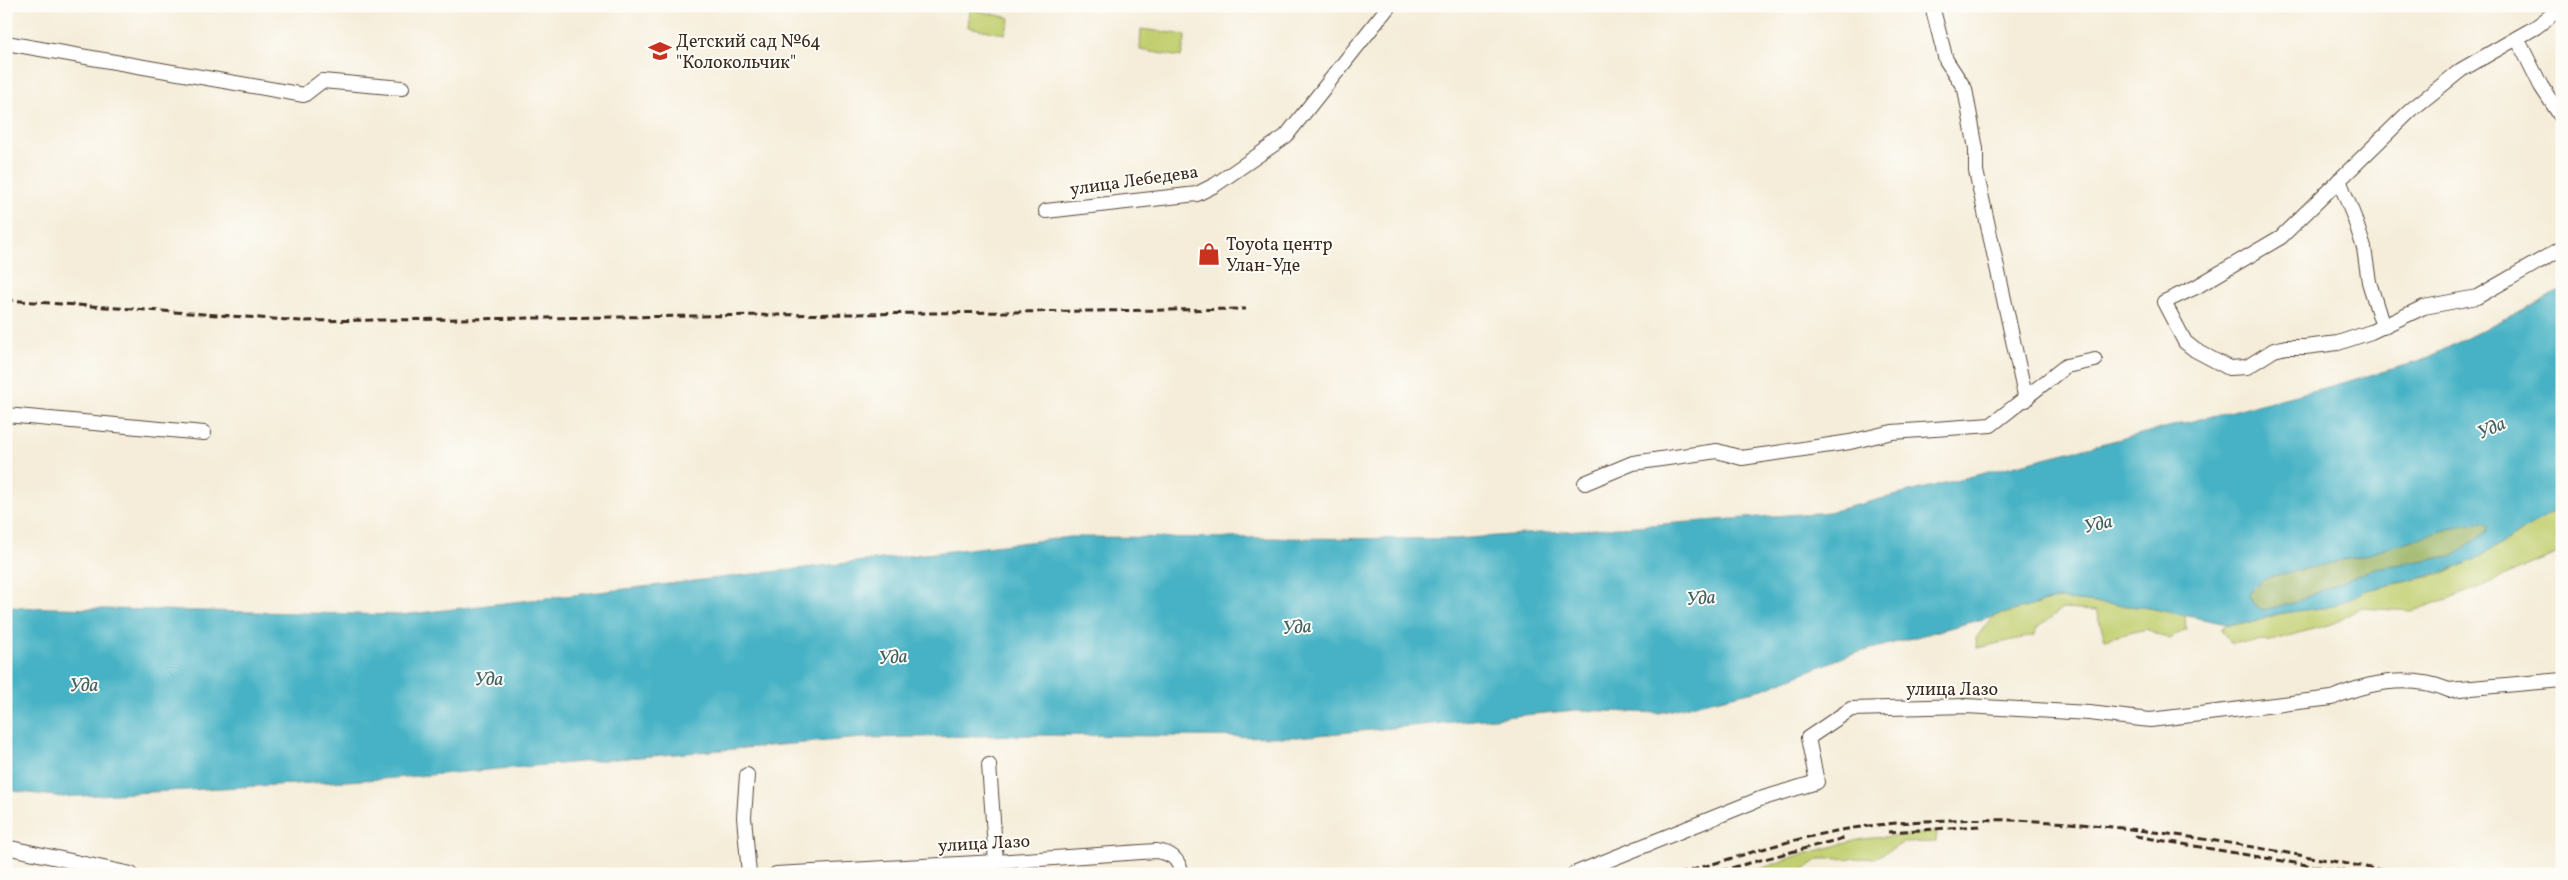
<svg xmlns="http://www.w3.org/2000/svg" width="2568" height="880" font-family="Vollkorn,serif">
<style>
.green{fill:#c2cf70;stroke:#7e7c47}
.forest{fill:#99b262;stroke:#6a6e40}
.water{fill:#47b2c5;stroke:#416e72;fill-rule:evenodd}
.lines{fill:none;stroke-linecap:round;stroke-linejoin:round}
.minor-casing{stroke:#57473a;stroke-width:16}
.minor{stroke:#fff;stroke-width:14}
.rail{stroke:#3b2a1e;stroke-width:3;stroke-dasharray:8 4;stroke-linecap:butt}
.labels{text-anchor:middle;stroke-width:4;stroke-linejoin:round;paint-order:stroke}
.poi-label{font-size:18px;fill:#3b2a1e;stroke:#fdfcf7;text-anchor:start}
.street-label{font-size:18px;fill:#3b2a1e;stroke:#fdfcf7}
.water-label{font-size:19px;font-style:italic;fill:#406061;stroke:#fdfcf7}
</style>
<rect width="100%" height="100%" fill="#fdfcf7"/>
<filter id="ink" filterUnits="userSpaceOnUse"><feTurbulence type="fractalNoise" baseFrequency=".02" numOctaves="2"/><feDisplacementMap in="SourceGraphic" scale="10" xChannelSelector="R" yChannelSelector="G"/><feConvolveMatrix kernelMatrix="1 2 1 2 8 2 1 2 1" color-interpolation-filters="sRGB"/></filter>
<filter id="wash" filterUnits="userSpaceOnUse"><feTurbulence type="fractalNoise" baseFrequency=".0096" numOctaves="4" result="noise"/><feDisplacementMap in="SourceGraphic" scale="20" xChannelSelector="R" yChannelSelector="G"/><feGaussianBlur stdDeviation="1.12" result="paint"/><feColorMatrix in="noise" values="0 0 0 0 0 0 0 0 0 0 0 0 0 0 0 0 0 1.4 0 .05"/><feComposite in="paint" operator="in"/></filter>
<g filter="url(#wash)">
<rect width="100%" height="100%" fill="#f5edd9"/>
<!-- green -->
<g class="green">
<polygon points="970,9 1010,18 1005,34 968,27"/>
<polygon points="1141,29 1186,35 1181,57 1140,50"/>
<polygon points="2562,507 2562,551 2475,589 2414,611 2360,608 2335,623 2270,641 2230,643 2221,629 2227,624 2251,623 2277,614 2334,606 2367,590 2446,573 2478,558"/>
<polygon points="2057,599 2149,608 2185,615 2186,629 2170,639 2146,629 2105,639 2096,611 2062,609 2036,629 2035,635 1977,648 1976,638 1992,617"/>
<polygon points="1937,832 1936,842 1903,843 1875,858 1819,859 1798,874 1747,874 1796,856 1862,839"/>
</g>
<!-- forest -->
<polygon class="forest" points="2483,523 2489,526 2487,532 2452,556 2375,568 2291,604 2263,610 2254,605 2249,595 2264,578 2353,558 2465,524"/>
<!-- water -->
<path class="water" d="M2562 290V507L2478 558 2446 572 2367 590 2334 606 2277 614 2251 623 2227 624 2149 608 2057 599 1849 655 1763 689 1659 713 1576 710 1298 737 1032 735 862 738 382 779 62 797 6 790V607L402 615 1071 537 1455 539 1829 512 2320 389 2421 361ZM2483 523 2489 526 2487 532 2452 556 2375 568 2291 604 2263 610 2254 605 2249 596 2253 588 2264 578 2353 558 2465 524Z"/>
</g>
<g filter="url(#ink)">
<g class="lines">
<defs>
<g id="minor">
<polyline points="1932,6 1946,60 1965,89 1976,149 1976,171 2026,400"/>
<polyline points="2562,7 2536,27 2461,70 2411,110 2281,237 2196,287 2164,302 2185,342 2195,350 2229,368 2247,367 2274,350 2286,347 2305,347 2338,343 2371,332 2424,307 2477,297 2562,248"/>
<polyline points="2517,38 2541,86 2562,118"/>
<polyline points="6,43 304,95 322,81 402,88"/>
<polyline points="2339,180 2354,217 2364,248 2369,282 2383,327"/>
<polyline points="1046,211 1197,194 1215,185 1286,136 1389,6"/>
<polyline points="6,415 204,433"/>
<polyline points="1585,483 1633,463 1717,451 1742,458 1850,442 1892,432 1991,425 2066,366 2095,360"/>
<polyline points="989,765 996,862"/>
<polyline points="747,775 744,817 749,874"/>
<polyline points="6,847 131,874"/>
<path d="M776 874 996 862 1156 851C1171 853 1178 858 1182 874"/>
<path d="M1574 874 1760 799 1817 782 1808 738 1851 709 1966 706 2089 713 2150 720 2332 698C2369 682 2410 674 2449 690L2562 680"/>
</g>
</defs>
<!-- minor casing -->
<use href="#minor" class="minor-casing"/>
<!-- minor -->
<use href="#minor" class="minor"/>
<!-- rail -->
<g class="rail">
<polyline points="6,300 302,321 1246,309"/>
<polyline points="1888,832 1980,826"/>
<polyline points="2135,836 2360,874"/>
<path d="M1679 874C1738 857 1800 835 1861 827 2045 803 2224 842 2404 874"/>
<polyline points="1708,874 1844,838"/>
</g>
</g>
</g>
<!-- icons -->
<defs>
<symbol id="school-bare" viewBox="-9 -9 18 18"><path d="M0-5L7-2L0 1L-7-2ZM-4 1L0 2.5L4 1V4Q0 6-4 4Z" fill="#c8321e" stroke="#fdfcf7" stroke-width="2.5" paint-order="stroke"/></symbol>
<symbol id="shop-bare" viewBox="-9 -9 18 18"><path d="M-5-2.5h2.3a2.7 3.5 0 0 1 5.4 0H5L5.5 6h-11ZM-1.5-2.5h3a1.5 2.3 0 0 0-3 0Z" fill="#c8321e" stroke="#fdfcf7" stroke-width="2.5" paint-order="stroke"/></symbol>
</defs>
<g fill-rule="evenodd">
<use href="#school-bare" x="644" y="35" width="32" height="32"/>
<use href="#shop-bare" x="1193" y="238" width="32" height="32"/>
</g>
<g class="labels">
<!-- poi labels -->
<g class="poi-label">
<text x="676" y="47">Детский сад №64<tspan x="676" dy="21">"Колокольчик"</tspan></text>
<text x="1226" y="250">Toyota центр<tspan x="1226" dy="21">Улан-Уде</tspan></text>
</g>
<!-- street labels -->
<g class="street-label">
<text transform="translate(1134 180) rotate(-8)" y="6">улица Лебедева</text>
<text x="1952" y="695">улица Лазо</text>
<text transform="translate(984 843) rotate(-3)" y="6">улица Лазо</text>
</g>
<!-- water labels -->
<g class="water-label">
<text transform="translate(2491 427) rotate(-24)" y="7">Уда</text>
<text transform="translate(2098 523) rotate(-13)" y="7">Уда</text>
<text transform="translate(1701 597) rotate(-4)" y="7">Уда</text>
<text transform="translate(1297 626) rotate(-4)" y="7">Уда</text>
<text transform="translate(893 656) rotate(-4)" y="7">Уда</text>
<text transform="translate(489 678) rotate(-1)" y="7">Уда</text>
<text transform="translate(84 684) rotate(-1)" y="7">Уда</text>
</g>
</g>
<!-- margin -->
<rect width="2568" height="880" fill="none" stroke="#fdfcf7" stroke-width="25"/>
</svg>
